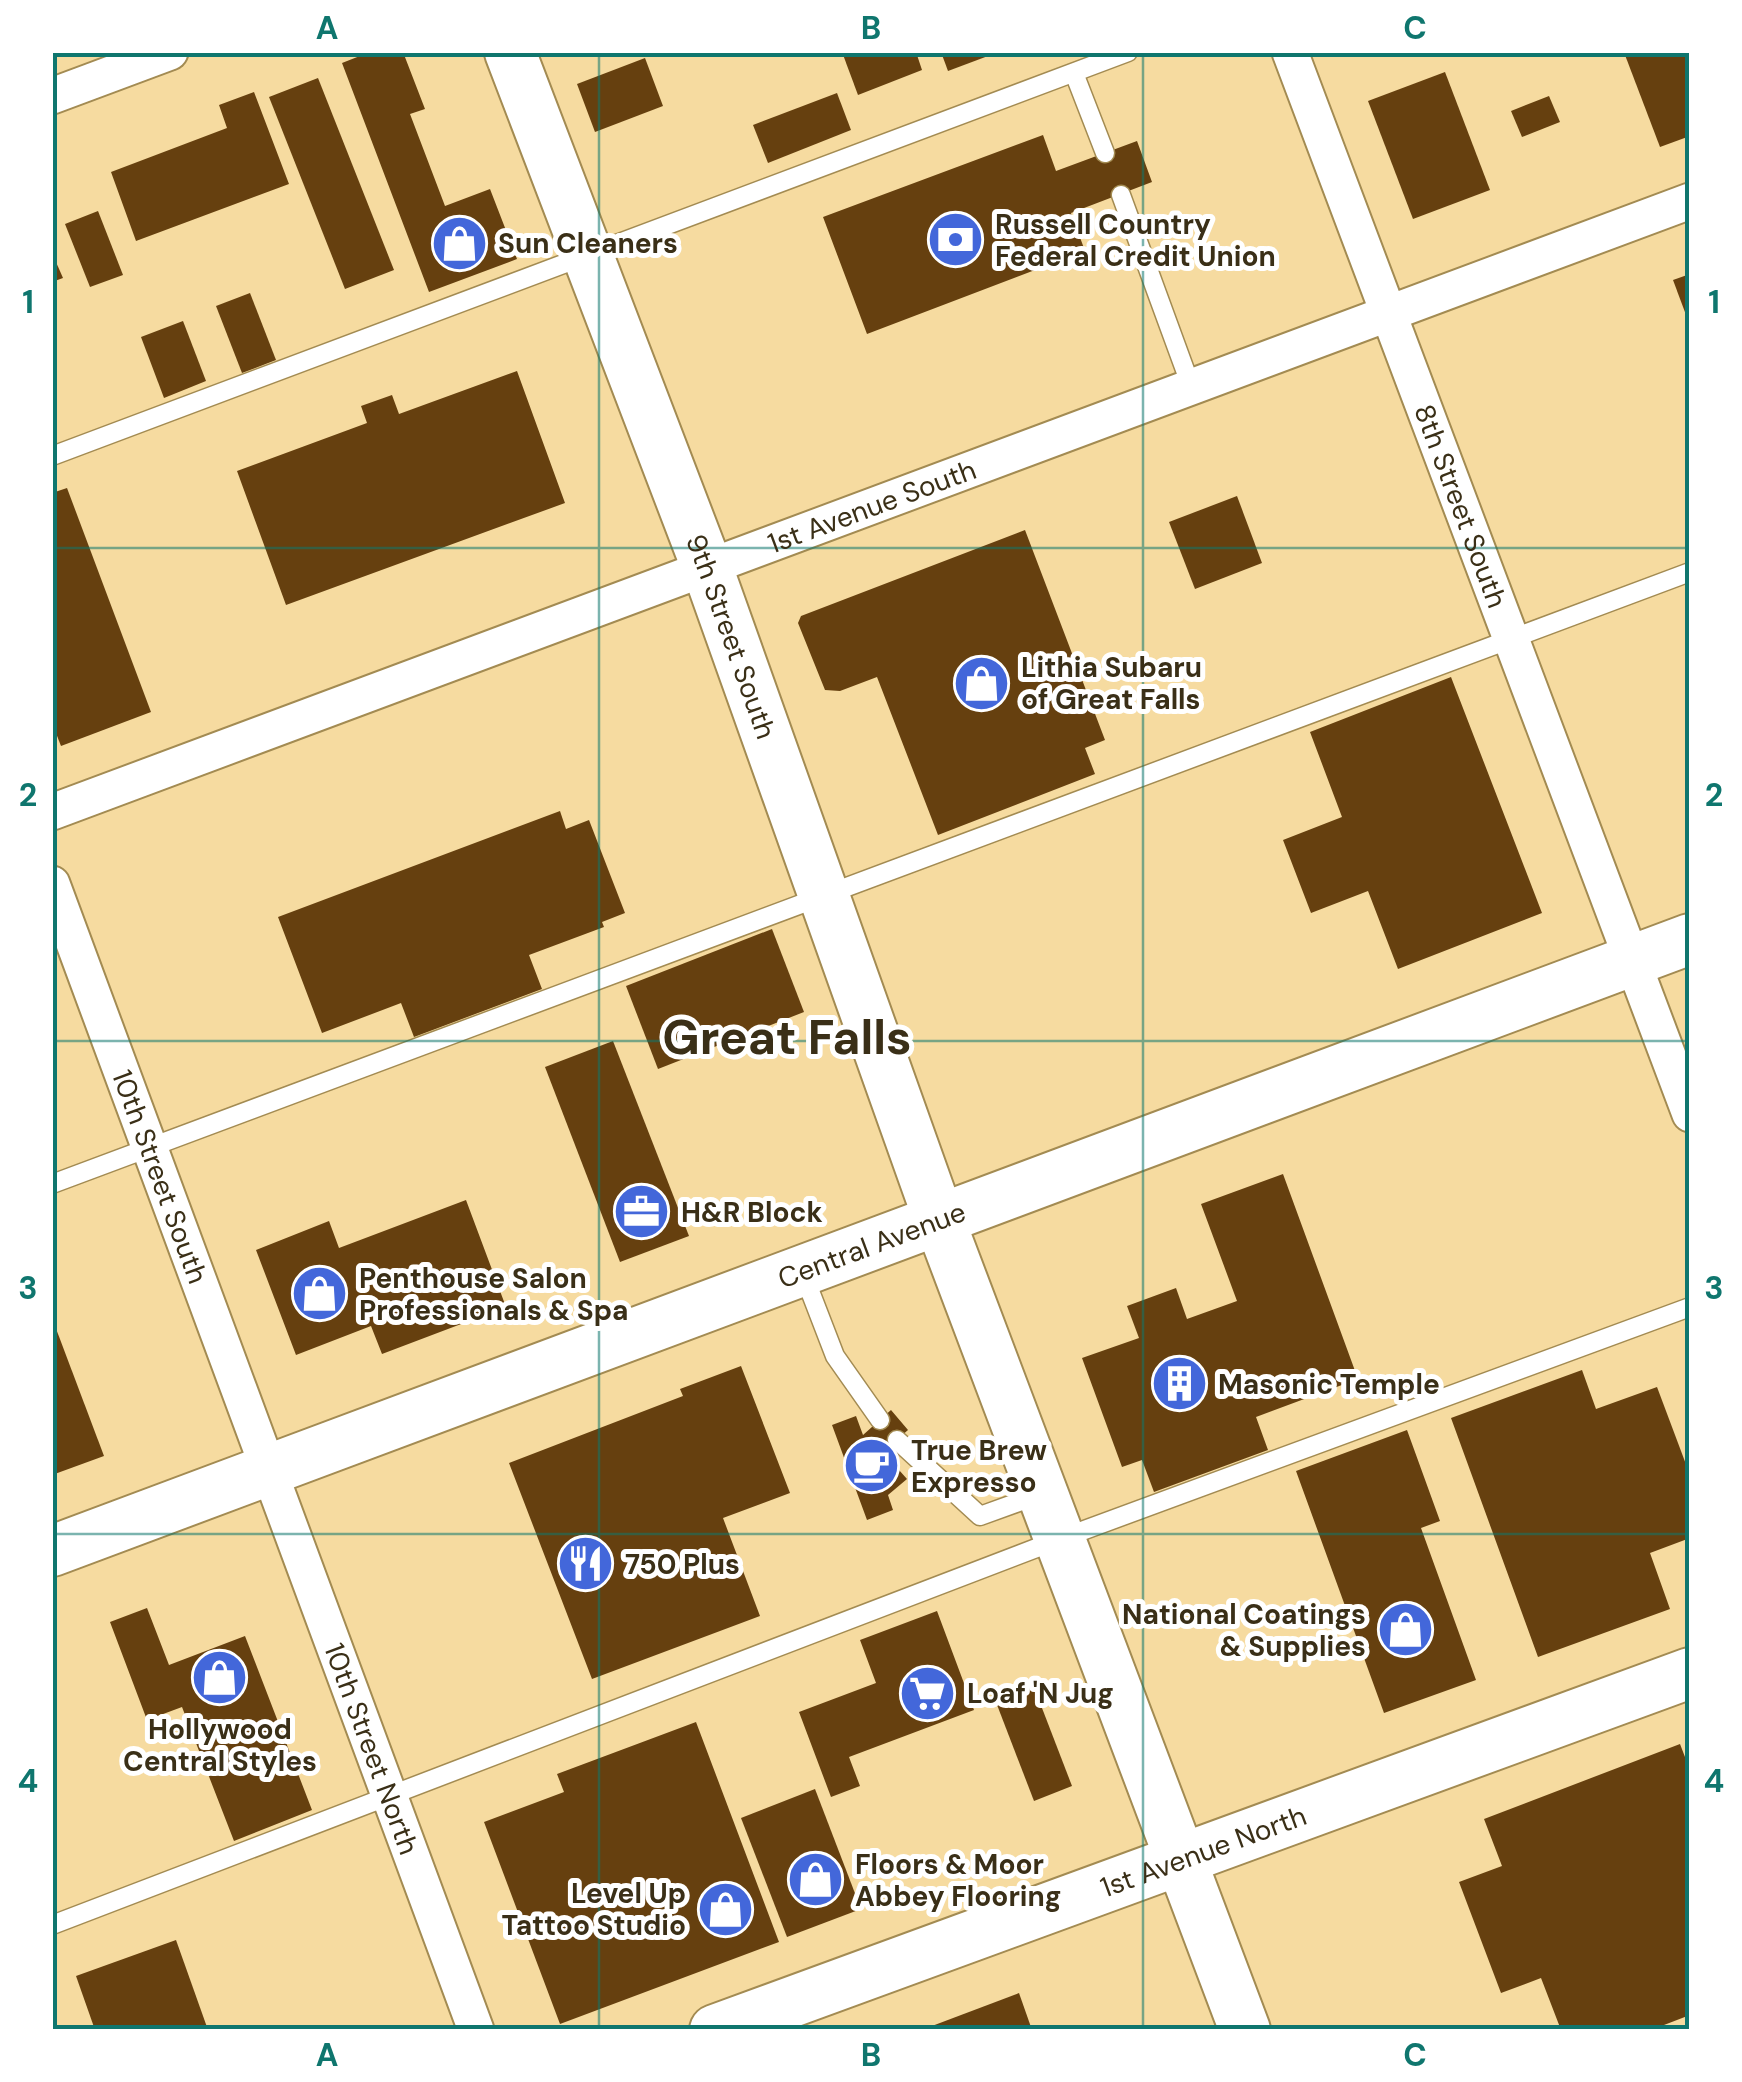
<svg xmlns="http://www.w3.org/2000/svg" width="1742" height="2082" font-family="'DM Sans',sans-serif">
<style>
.building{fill:#66400f}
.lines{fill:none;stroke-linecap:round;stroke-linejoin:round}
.lane-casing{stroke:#a38b52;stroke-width:21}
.street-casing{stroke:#a38b52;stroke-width:39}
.secondary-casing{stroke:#a38b52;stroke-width:54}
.lane{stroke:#fff;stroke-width:18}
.street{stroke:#fff;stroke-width:35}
.secondary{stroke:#fff;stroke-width:50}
.grid{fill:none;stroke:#0f766e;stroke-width:2.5;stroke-opacity:0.55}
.labels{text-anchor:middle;stroke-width:10;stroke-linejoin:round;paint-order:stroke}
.poi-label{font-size:28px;font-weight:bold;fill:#3a2f17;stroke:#fff;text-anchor:start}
.street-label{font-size:28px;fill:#3a2f17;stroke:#fff}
.town-label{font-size:48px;font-weight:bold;fill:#3a2f17;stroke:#fff}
.neatline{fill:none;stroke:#0f766e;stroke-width:4}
.grid-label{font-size:32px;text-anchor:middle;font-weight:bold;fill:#0f766e}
</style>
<rect width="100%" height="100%" fill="#f6dba0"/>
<!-- building -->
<g class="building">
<polygon points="370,52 403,52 425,109 410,114 445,206 490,189 517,259 429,292 342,63"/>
<polygon points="842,52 916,52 922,70 858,95"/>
<polygon points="941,52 996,52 996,53 948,71"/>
<polygon points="1632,52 1690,52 1690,136 1660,147 1625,55"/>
<polygon points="645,58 663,106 595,132 577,84"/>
<polygon points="1445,72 1490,190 1413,219 1368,101"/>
<polygon points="318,78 394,270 345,289 269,97"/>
<polygon points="254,92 289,184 136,241 111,172 227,128 219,105"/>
<polygon points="837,93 851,130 768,163 753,125"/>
<polygon points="1549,96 1560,122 1522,137 1511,111"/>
<polygon points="1043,135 1056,171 1137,141 1152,182 1071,213 1085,251 867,334 823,217"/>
<polygon points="98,211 123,275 90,287 65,224"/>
<polygon points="52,253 63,278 52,282"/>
<polygon points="1690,274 1690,323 1689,323 1673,280"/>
<polygon points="250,293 276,360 242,373 216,306"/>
<polygon points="183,321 206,381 164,398 141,337"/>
<polygon points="517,371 565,503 286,605 237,471 367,423 361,406 392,395 399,414"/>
<polygon points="67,488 151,712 61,746 52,723 52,493"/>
<polygon points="1237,496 1262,563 1195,589 1169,522"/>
<polygon points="1025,530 1105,740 1085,748 1095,774 938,835 877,677 840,691 825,690 798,623 801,616"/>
<polygon points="1451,677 1542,913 1398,969 1368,891 1311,913 1283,840 1342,817 1310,732"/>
<polygon points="560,811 566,829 589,820 625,913 602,922 604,927 529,955 542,989 414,1037 401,1003 322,1033 278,917"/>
<polygon points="772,929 804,1012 658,1069 626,986"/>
<polygon points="613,1041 689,1236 620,1262 545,1067"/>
<polygon points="1283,1174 1358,1379 1256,1417 1268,1450 1154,1492 1142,1460 1122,1467 1082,1358 1139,1338 1127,1306 1176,1288 1187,1319 1237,1301 1201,1204"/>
<polygon points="466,1200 506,1307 382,1354 371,1326 296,1355 256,1250 329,1221 339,1248"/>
<polygon points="52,1318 104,1456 52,1475"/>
<polygon points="741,1366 790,1493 723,1518 760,1616 592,1679 509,1463 683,1396 680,1389"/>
<polygon points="1582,1370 1596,1409 1657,1387 1690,1475 1690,1538 1650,1553 1670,1609 1538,1657 1451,1418"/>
<polygon points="891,1410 908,1430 883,1452 907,1479 888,1495 893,1510 867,1520 832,1425 856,1416 863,1435"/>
<polygon points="1407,1430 1440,1521 1421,1528 1476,1680 1384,1713 1296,1471"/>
<polygon points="147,1608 169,1665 245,1636 312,1810 234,1841 182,1707 147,1720 110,1622"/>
<polygon points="937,1611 974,1710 849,1757 860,1786 831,1797 799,1712 876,1683 860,1640"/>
<polygon points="1032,1682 1072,1786 1034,1801 994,1697"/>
<polygon points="696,1722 779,1942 560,2024 484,1822 564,1792 557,1774"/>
<polygon points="1680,1744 1690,1770 1690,2015 1651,2030 1561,2030 1541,1978 1501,1993 1459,1882 1502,1866 1484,1819"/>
<polygon points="815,1789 861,1909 787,1937 741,1818"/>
<polygon points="176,1940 208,2030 95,2030 76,1976"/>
<polygon points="1019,1993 1032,2030 924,2030 924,2029"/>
</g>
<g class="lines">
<defs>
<g id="lane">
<polyline points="1074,73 1105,153"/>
<polyline points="1121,195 1192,389"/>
<polyline points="52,456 1128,52"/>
<polyline points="52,1184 1690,572"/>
<polyline points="803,1273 835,1356 880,1420"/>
<polyline points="897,1440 980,1516 1038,1495"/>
<polyline points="52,1925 1060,1539 1690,1307"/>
</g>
<g id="street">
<path id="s1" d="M1290 52 1690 1114"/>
<polyline points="52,96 170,52"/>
<path id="s2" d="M52 812 1690 201"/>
<path id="s3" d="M52 884 476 2030"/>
</g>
<g id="secondary">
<path id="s4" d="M510 52 708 570 940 1222 1245 2030"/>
<path id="s5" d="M52 1551 1690 939"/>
<path id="s6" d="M715 2030 1690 1673"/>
</g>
</defs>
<!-- lane casing -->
<use href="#lane" class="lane-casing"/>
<!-- street casing -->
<use href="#street" class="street-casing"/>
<!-- secondary casing -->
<use href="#secondary" class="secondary-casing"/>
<!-- lane -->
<use href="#lane" class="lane"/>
<!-- street -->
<use href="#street" class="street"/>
<!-- secondary -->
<use href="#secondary" class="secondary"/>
</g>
<!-- grid -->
<path class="grid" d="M599 52V2030M1143 52V2030M52 548H1690M52 1041H1690M52 1534H1690"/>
<!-- icons -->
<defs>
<symbol id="bank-disc" viewBox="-11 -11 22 22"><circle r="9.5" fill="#4367da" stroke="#fff"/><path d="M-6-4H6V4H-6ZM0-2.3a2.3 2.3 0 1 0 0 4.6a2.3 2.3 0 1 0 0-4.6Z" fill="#fff"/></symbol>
<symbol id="shop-disc" viewBox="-11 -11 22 22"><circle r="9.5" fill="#4367da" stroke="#fff"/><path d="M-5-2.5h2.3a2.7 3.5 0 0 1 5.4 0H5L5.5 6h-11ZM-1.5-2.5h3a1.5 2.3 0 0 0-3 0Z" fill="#fff"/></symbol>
<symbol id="office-disc" viewBox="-11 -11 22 22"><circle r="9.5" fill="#4367da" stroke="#fff"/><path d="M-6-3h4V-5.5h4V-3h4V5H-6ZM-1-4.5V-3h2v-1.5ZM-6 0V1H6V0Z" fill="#fff"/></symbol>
<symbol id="building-disc" viewBox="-11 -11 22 22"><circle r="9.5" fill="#4367da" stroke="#fff"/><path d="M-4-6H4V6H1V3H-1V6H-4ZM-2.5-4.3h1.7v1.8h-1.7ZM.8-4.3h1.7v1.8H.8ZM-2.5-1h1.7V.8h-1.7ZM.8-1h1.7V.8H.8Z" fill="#fff"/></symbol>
<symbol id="cafe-disc" viewBox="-11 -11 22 22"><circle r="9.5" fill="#4367da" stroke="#fff"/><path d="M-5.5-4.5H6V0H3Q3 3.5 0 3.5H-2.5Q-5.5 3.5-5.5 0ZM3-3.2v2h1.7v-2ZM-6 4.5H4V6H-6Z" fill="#fff"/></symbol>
<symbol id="restaurant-disc" viewBox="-11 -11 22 22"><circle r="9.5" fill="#4367da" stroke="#fff"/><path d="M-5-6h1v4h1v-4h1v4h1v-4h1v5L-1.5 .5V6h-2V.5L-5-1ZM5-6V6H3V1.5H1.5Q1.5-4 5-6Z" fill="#fff"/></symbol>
<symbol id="supermarket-disc" viewBox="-11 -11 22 22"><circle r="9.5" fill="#4367da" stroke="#fff"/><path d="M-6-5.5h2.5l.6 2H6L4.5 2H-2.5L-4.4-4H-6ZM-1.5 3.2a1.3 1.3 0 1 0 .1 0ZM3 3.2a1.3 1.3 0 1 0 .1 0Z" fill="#fff"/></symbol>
</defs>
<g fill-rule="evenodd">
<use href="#bank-disc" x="924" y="208" width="63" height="63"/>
<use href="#shop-disc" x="428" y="212" width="63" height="63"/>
<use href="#shop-disc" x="950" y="652" width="63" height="63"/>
<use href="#office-disc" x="610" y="1180" width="63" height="63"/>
<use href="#shop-disc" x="288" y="1262" width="63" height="63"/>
<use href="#building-disc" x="1148" y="1352" width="63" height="63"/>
<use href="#cafe-disc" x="840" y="1434" width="63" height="63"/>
<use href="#restaurant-disc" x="554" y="1532" width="63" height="63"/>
<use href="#shop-disc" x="1374" y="1598" width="63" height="63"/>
<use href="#shop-disc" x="188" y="1646" width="63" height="63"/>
<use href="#supermarket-disc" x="896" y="1662" width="63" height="63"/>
<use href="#shop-disc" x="784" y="1848" width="63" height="63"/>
<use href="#shop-disc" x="694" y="1878" width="63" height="63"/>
</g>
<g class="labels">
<!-- poi labels -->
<g class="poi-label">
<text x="995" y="234">Russell Country<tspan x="995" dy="32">Federal Credit Union</tspan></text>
<text x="498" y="253">Sun Cleaners</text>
<text x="1021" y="677">Lithia Subaru<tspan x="1021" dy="32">of Great Falls</tspan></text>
<text x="681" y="1222">H&amp;R Block</text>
<text x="359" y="1288">Penthouse Salon<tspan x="359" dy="32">Professionals &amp; Spa</tspan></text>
<text x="1218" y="1394">Masonic Temple</text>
<text x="911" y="1460">True Brew<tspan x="911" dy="32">Expresso</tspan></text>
<text x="625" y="1574">750 Plus</text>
<text x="1366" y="1624" text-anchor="end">National Coatings<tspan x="1366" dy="32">&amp; Supplies</tspan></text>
<text x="967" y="1703">Loaf 'N Jug</text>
<text x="220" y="1739" text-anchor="middle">Hollywood<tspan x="220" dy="32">Central Styles</tspan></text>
<text x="855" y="1874">Floors &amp; Moor<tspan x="855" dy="32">Abbey Flooring</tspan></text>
<text x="686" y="1903" text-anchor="end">Level Up<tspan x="686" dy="32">Tattoo Studio</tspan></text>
</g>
<!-- street labels -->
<g class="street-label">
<text dy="10" stroke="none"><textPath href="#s1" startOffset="485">8th Street South</textPath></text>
<text dy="10" stroke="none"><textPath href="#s2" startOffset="875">1st Avenue South</textPath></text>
<text dy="10" stroke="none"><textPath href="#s4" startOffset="625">9th Street South</textPath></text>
<text dy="10" stroke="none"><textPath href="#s3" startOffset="312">10th Street South</textPath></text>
<text dy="10" stroke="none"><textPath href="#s5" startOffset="875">Central Avenue</textPath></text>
<text dy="10" stroke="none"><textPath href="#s3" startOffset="922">10th Street North</textPath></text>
<text dy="10" stroke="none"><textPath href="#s6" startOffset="520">1st Avenue North</textPath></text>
</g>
<!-- town labels -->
<g class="town-label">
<text x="787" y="1054">Great Falls</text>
</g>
</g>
<!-- border -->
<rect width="1742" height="2082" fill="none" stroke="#ffffff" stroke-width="110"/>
<rect x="55" y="55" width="1632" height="1972" class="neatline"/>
<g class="grid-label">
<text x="327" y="39">A</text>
<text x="871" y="39">B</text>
<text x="1415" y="39">C</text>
<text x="28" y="313">1</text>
<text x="1714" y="313">1</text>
<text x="28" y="806">2</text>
<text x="1714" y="806">2</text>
<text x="28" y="1299">3</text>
<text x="1714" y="1299">3</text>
<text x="28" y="1792">4</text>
<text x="1714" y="1792">4</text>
<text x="327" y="2066">A</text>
<text x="871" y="2066">B</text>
<text x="1415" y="2066">C</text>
</g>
</svg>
